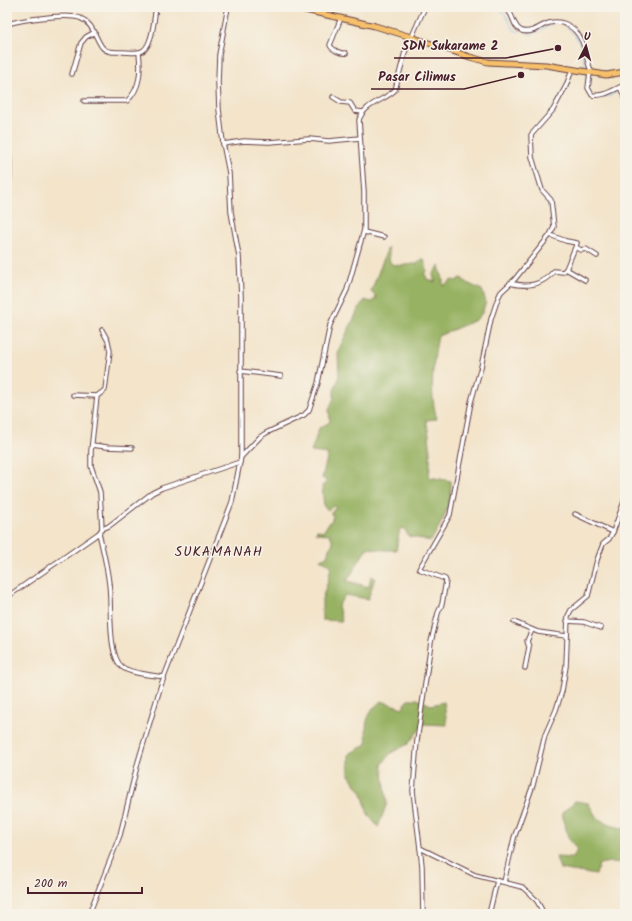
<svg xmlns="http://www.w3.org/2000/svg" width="632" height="921" font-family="Kalam,sans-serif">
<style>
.forest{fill:#98b264;stroke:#716848}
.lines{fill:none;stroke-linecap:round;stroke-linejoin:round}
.stream{stroke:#7ab7ec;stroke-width:1}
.street-casing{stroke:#633d43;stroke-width:5.5}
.primary-casing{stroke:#633d43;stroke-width:7}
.street{stroke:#fff;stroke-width:3.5}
.primary{stroke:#f6c06b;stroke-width:5}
.labels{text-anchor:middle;stroke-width:3;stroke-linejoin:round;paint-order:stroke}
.quarter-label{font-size:14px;letter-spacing:1px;fill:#4a1f2b;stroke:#f7f3e8}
.leader{fill:none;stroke:#4a1f2b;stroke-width:1.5}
.callout-dot{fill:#4a1f2b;stroke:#f7f3e8;stroke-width:1.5}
.callout-label{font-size:13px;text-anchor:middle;font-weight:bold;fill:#4a1f2b;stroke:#f7f3e8;stroke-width:3;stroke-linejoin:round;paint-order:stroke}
</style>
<rect width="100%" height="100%" fill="#f7f3e8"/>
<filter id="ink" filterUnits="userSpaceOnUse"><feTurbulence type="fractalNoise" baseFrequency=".025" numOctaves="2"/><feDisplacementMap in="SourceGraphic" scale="8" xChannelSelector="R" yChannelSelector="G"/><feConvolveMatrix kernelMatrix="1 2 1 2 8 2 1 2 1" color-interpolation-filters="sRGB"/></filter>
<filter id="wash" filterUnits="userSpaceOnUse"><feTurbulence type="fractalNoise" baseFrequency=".012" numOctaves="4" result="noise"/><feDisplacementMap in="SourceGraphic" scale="16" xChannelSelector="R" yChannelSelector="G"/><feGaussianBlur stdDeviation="0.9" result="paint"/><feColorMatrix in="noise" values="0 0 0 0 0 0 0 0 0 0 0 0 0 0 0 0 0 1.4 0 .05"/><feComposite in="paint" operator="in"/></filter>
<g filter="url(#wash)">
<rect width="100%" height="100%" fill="#f3e4ca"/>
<!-- forest -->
<g class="forest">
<path d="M388 247 390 263C400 268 406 264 417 264L422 259H424L427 271 425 274 427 279 435 282 433 275 439 266 443 279V286L452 280 456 281 460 278 463 279 465 282 482 290 486 302 482 313 476 320 438 336C433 361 429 394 437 419L426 420C431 439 431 458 429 477L451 481C452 506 443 520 431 541L408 536 405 529 400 528 396 550H385L367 548 347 581 369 587 371 576 375 578 368 599 345 595 338 606 342 621 322 620V599L328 581 331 566 320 559 327 556 329 549 333 543 330 534 316 533 317 530 324 531 329 522H331L333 516 331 513 336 507 333 506 329 510 324 507 322 486 327 481 322 478 328 454 311 452 319 428 330 422 329 409 334 398V390L338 381 339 375 338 351 360 306 365 300 371 302 377 298 371 292Z"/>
<path d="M408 699H417L431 705 444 702 447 725 424 724 408 744 391 753 382 764 387 803 378 827 368 814 362 793 349 775V754L367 744C365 724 365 715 381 701L403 708Z"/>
<polygon points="575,801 588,803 597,818 610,825 625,829 625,863 610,862 599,864 596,875 560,869 556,857 573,858 577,850 568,837 562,813"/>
</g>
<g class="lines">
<!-- stream -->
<g class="stream">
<polyline points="497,7 505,14 514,30 520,32"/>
<path d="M566 26C580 37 584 52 585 69"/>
<polyline points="527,33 531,34 553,24"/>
<polyline points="586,74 587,87"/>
<polyline points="598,97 610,96 624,87"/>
</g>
</g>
</g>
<g filter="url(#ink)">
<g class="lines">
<defs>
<g id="street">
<polyline points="228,7 219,55 218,82 219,109 223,143 229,173 231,212 239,256 241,296 241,457"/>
<path d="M503 7C505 9 508 11 510 13 514 19 514 28 522 31 529 33 535 30 542 26 558 17 574 24 582 41 586 51 587 63 592 73"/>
<path d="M341 18 330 45C332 50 341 54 346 53"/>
<path d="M7 24C22 20 66 13 80 18 94 24 94 36 102 47 107 53 115 52 122 52 128 52 135 53 140 52 153 49 154 17 156 7"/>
<path d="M590 73 588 88 592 95C604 97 614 89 625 85"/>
<polyline points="72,74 81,43 86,37 95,32"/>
<polyline points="620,87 625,99"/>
<polyline points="333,97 341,102 350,103 355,111 363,112"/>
<path d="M84 101H127C141 88 141 70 139 52"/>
<path d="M7 119C9 146 12 175 7 201"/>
<polyline points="223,144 244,141 269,142 309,139 329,141 360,138"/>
<polyline points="364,232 384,237"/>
<polyline points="550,235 566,241 577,243 566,269 585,280"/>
<polyline points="576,247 581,250 586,249 597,256"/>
<path d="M510 283C528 288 542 285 554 271L563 272 566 269"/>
<polyline points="240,371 281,376"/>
<polyline points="73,395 97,396 91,451 91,466 100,492 102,529"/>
<polyline points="97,396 105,390 110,351 108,341 102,330"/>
<polyline points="92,445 107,447 132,448"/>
<polyline points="575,514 613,532"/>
<polyline points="7,597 99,533"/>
<polyline points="567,621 584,622 601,628"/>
<polyline points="514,622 538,632 566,636"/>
<polyline points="525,668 529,647 527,641 532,630"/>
<path d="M164 677C153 675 131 674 122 667 107 655 112 603 109 584 107 566 103 550 99 533L102 529 109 526 152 493 162 488 240 462"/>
<polyline points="420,848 422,866 423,914"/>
<polyline points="504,882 514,838 533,785 545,735 556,710 562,691 566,666 568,616 571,610 588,596 597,560 603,544 609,539 613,532 625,499"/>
<path d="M89 914 120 835 138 762 161 685 232 502 241 457 260 437 266 433 304 415 309 410 318 383 330 325 347 290 364 230V192L359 120C365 103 384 101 395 90L405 52 425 7"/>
<polyline points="489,914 497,881"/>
<polyline points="544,914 537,901 529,893 522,887 475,875 420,848 413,791 417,741 431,642 438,613 442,604 446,581 445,579 419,569 450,515 471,402 481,367 491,319 498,298 501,292 515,279 550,235 554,227 551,200 542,190 532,157 531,135 553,110 566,86 572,70"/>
</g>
<polyline id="primary" points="292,7 375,26 411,37 470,57 488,62 546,65 606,75 625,72"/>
</defs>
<!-- street casing -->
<use href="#street" class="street-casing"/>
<!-- primary casing -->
<use href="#primary" class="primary-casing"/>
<!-- street -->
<use href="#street" class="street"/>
<!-- primary -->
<use href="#primary" class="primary"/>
</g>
</g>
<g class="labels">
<!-- quarter labels -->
<g class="quarter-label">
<text x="219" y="556">SUKAMANAH</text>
</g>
</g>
<!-- callouts -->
<path class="leader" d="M558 48L506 58H394M521 75L464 89H371"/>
<g class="callout-dot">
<circle cx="558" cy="48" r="4"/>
<circle cx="521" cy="75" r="4"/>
</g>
<g class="callout-label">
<text x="450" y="50">SDN Sukarame 2</text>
<text x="417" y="81">Pasar Cilimus</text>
</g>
<!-- margin -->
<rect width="632" height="921" fill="none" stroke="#f7f3e8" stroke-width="24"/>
<!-- north arrow -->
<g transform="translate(586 46) rotate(6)" stroke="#f7f3e8" stroke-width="3" paint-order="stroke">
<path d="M0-3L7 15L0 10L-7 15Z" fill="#4a1f2b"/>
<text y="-6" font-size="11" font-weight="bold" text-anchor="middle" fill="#4a1f2b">U</text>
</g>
<!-- scale -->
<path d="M28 887v6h114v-6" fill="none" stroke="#4a1f2b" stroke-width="2"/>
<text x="34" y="887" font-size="12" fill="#4a1f2b" stroke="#f7f3e8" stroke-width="3" paint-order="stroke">200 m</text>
</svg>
